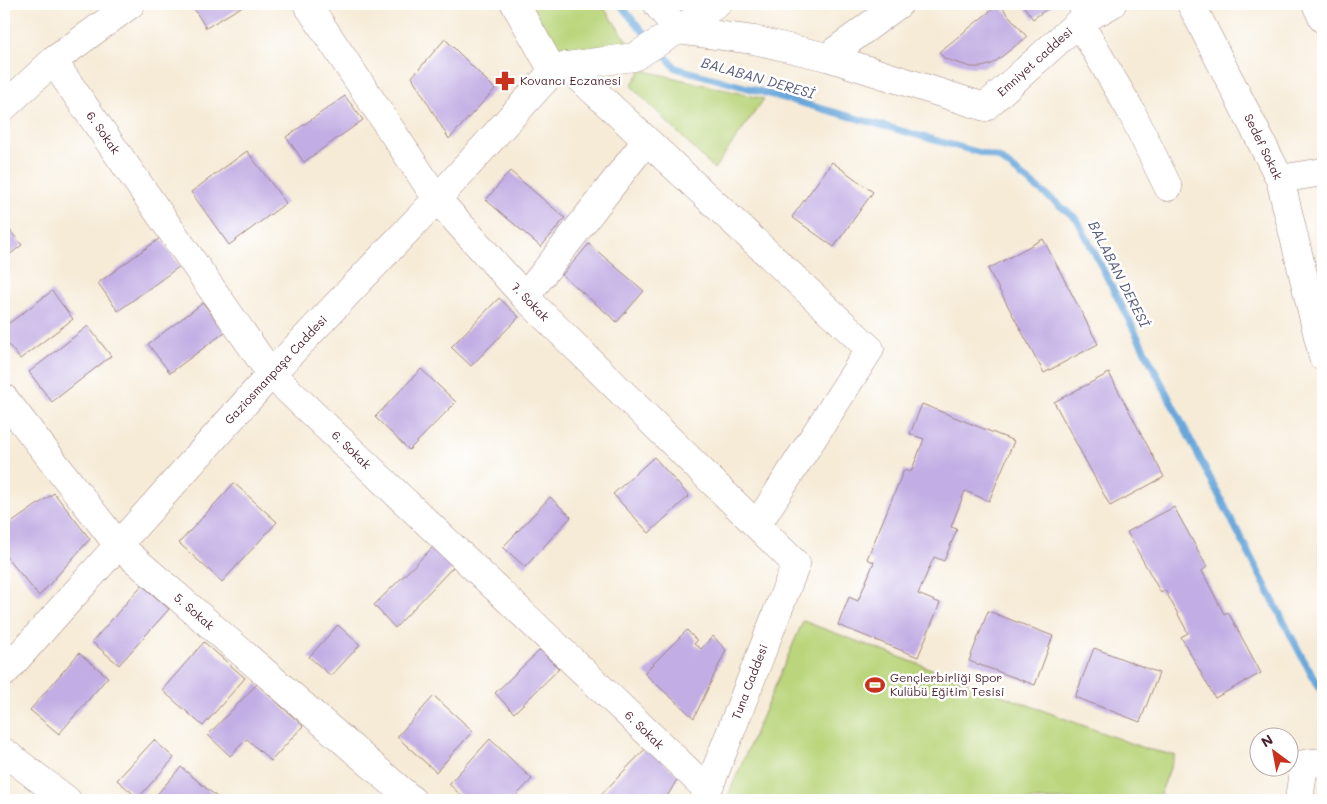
<svg xmlns="http://www.w3.org/2000/svg" width="1327" height="804" font-family="Mali,sans-serif">
<style>
.green{fill:#bad57b;stroke:#827a53}
.lines{fill:none;stroke-linecap:round;stroke-linejoin:round}
.stream{stroke:#69a7db;stroke-width:7}
.building{fill:#c2aee4}
.minor-casing{stroke:#a08581;stroke-width:29}
.minor{stroke:#fff;stroke-width:28}
.labels{text-anchor:middle;stroke-width:5;stroke-linejoin:round;paint-order:stroke}
.street-label{font-size:12px;fill:#4a1f2b;stroke:#fff}
.poi-label{font-size:12px;fill:#4a1f2b;stroke:#fff;text-anchor:start}
.water-label{font-size:14px;font-style:italic;fill:#585c7a;stroke:#fff}
</style>
<rect width="100%" height="100%" fill="#fff"/>
<filter id="ink" filterUnits="userSpaceOnUse"><feTurbulence type="fractalNoise" baseFrequency=".02" numOctaves="2"/><feDisplacementMap in="SourceGraphic" scale="10" xChannelSelector="R" yChannelSelector="G"/><feConvolveMatrix kernelMatrix="1 2 1 2 8 2 1 2 1" color-interpolation-filters="sRGB"/></filter>
<filter id="wash" filterUnits="userSpaceOnUse"><feTurbulence type="fractalNoise" baseFrequency=".0096" numOctaves="4" result="noise"/><feDisplacementMap in="SourceGraphic" scale="20" xChannelSelector="R" yChannelSelector="G"/><feGaussianBlur stdDeviation="1.12" result="paint"/><feColorMatrix in="noise" values="0 0 0 0 0 0 0 0 0 0 0 0 0 0 0 0 0 1.4 0 .05"/><feComposite in="paint" operator="in"/></filter>
<g filter="url(#wash)">
<rect width="100%" height="100%" fill="#f6ebd7"/>
<!-- green -->
<g class="green">
<polygon points="524,4 601,4 627,41 556,56"/>
<polygon points="641,70 764,99 714,169 631,86"/>
<polygon points="803,621 1146,749 1175,755 1158,800 726,800"/>
</g>
<g class="lines">
<!-- stream -->
<g class="stream">
<polyline points="620,4 631,18 650,39"/>
<polyline points="659,49 676,68 999,158 1077,219 1303,659 1323,694"/>
</g>
</g>
<g id="blocks">
<!-- building -->
<g class="building">
<polygon points="191,4 246,4 206,28"/>
<polygon points="999,4 1027,37 992,64 982,67 971,67 945,59 939,52"/>
<polygon points="1022,4 1054,4 1033,19"/>
<polygon points="445,39 495,89 449,139 412,77"/>
<polygon points="345,96 363,120 304,162 286,137"/>
<polygon points="247,151 286,203 229,245 191,192"/>
<polygon points="832,162 873,192 834,247 792,217"/>
<polygon points="510,171 565,218 541,247 486,200"/>
<polygon points="4,223 22,245 4,259"/>
<polygon points="160,238 180,266 118,311 98,283"/>
<polygon points="1043,239 1098,344 1044,373 988,269"/>
<polygon points="589,244 644,291 617,322 562,275"/>
<polygon points="52,291 73,319 20,359 4,339 4,327"/>
<polygon points="499,298 519,317 471,366 451,347"/>
<polygon points="203,303 225,332 170,373 148,344"/>
<polygon points="88,326 111,356 52,402 29,372"/>
<polygon points="421,369 456,402 409,450 375,417"/>
<polygon points="1109,373 1164,477 1110,506 1054,402"/>
<polygon points="922,404 1014,441 989,501 965,491 951,527 957,529 944,561 934,557 918,594 940,603 918,657 838,625 849,597 858,601 874,562 867,559 904,470 911,472 924,439 910,434"/>
<polygon points="654,457 689,496 649,533 613,494"/>
<polygon points="234,483 277,522 222,582 179,543"/>
<polygon points="54,493 90,539 39,596 4,554 4,528"/>
<polygon points="550,497 571,517 525,567 503,547"/>
<polygon points="1174,507 1207,567 1202,571 1224,614 1228,612 1261,673 1215,698 1181,637 1188,633 1165,590 1161,593 1127,532"/>
<polygon points="433,547 453,567 395,628 374,605"/>
<polygon points="142,585 169,609 119,665 92,642"/>
<polygon points="988,611 1053,636 1035,685 969,661"/>
<polygon points="338,625 360,645 331,676 309,657"/>
<polygon points="687,630 697,641 694,644 701,649 713,636 726,650 694,718 644,673"/>
<polygon points="204,642 245,678 203,726 162,690"/>
<polygon points="1094,648 1159,673 1140,722 1075,697"/>
<polygon points="540,650 559,669 514,713 495,693"/>
<polygon points="79,653 108,677 59,734 30,710"/>
<polygon points="257,684 303,726 271,761 247,739 230,756 208,735"/>
<polygon points="434,696 473,731 436,772 397,737"/>
<polygon points="490,739 532,779 512,800 466,800 449,784"/>
<polygon points="154,740 174,758 138,798 117,780"/>
<polygon points="646,748 679,776 665,800 599,800 597,799"/>
<polygon points="181,767 206,788 221,800 152,800"/>
</g>
</g>
</g>
<g filter="url(#ink)">
<use href="#blocks" fill-opacity="0" stroke="#a08581" stroke-width="1"/>
<g class="lines">
<defs>
<g id="minor">
<polyline points="307,4 437,199 525,297 796,564 704,800"/>
<polyline points="515,4 553,71 567,66 634,57 678,30 717,4"/>
<polyline points="657,4 678,30 754,40 827,57 985,107 1079,22 1112,4"/>
<polyline points="1191,4 1280,179 1323,357"/>
<polyline points="1316,4 1323,19"/>
<polyline points="1079,22 1131,111 1168,187"/>
<polyline points="827,57 899,4"/>
<polyline points="53,61 271,374 708,790"/>
<polyline points="567,66 870,349 757,525"/>
<polyline points="4,107 53,61 131,4"/>
<polyline points="1280,179 1323,172"/>
<polyline points="525,297 646,141"/>
<polyline points="4,398 118,545 412,800"/>
<polyline points="4,673 271,374 437,199 553,71"/>
<polyline points="4,752 67,800"/>
<polyline points="1299,800 1304,764 1323,762"/>
</g>
</defs>
<!-- minor casing -->
<use href="#minor" class="minor-casing"/>
<!-- minor -->
<use href="#minor" class="minor"/>
</g>
</g>
<!-- icons -->
<defs>
<symbol id="pharmacy-bare" viewBox="-9 -9 18 18"><path d="M-2-6h4v4h4v4h-4v4h-4v-4h-4v-4h4Z" fill="#c8321e" stroke="#fff" stroke-width="2.5" paint-order="stroke"/></symbol>
<symbol id="stadium-bare" viewBox="-9 -9 18 18"><path d="M0-5a6.5 5 0 1 0 0 10a6.5 5 0 1 0 0-10ZM-3.5-1.8h7v3.6h-7Z" fill="#c8321e" stroke="#fff" stroke-width="2.5" paint-order="stroke"/></symbol>
</defs>
<g fill-rule="evenodd">
<use href="#pharmacy-bare" x="491" y="67" width="28" height="28"/>
<use href="#stadium-bare" x="861" y="671" width="28" height="28"/>
</g>
<g class="labels">
<!-- street labels -->
<g class="street-label">
<text transform="translate(1035 62) rotate(-42)" y="4">Emniyet caddesi</text>
<text transform="translate(103 133) rotate(55)" y="4">6. Sokak</text>
<text transform="translate(1263 147) rotate(64)" y="4">Sedef Sokak</text>
<text transform="translate(530 302) rotate(46)" y="4">7. Sokak</text>
<text transform="translate(276 370) rotate(-47)" y="4">Gaziosmanpaşa Caddesi</text>
<text transform="translate(351 450) rotate(44)" y="4">6. Sokak</text>
<text transform="translate(194 612) rotate(41)" y="4">5. Sokak</text>
<text transform="translate(750 682) rotate(-69)" y="4">Tuna Caddesi</text>
<text transform="translate(644 730) rotate(44)" y="4">6. Sokak</text>
</g>
<!-- poi labels -->
<g class="poi-label">
<text x="520" y="85">Kovancı Eczanesi</text>
<text x="890" y="682">Gençlerbirliği Spor<tspan x="890" dy="14">Kulübü Eğitim Tesisi</tspan></text>
</g>
<!-- water labels -->
<g class="water-label">
<text transform="translate(758 78) rotate(16)" y="5">BALABAN DERESİ</text>
<text transform="translate(1119 274) rotate(63)" y="5">BALABAN DERESİ</text>
</g>
</g>
<!-- margin -->
<rect width="1327" height="804" fill="none" stroke="#fff" stroke-width="20"/>
<!-- north arrow -->
<g transform="translate(1274 752) rotate(328)"><circle r="24" fill="#ffffff" stroke="#b7a5aa"/>
<path d="M0-4L9 19L0 12L-9 19Z" fill="#c8321e"/>
<text y="-8" font-size="14" font-weight="bold" text-anchor="middle" fill="#4a1f2b">N</text>
</g>
</svg>
